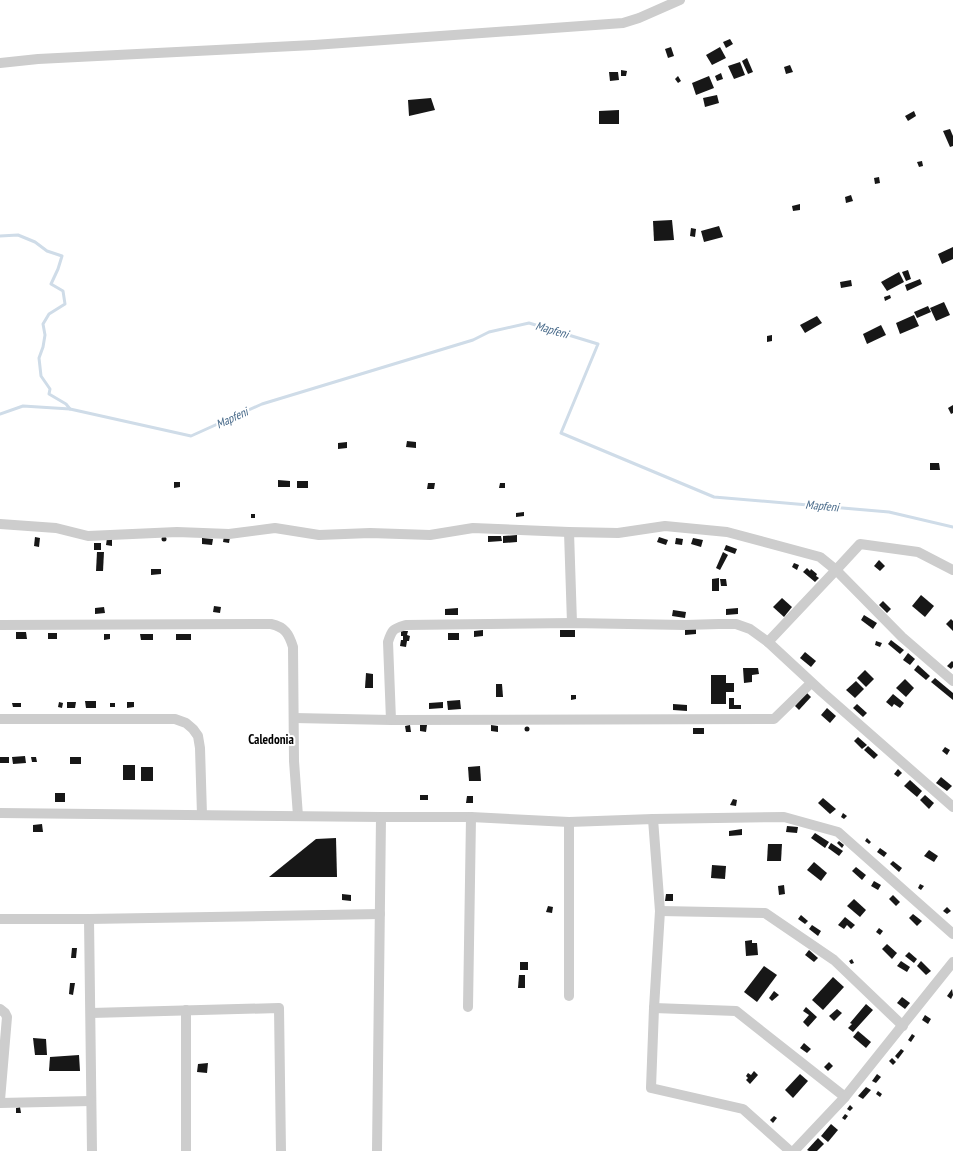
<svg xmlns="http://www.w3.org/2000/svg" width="953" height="1151" font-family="'PT Sans Narrow',sans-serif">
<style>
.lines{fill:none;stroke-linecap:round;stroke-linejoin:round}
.stream{stroke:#cfdce8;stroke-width:3}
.building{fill:#171717}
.minor{stroke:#cdcdcd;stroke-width:10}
.labels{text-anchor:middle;stroke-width:4;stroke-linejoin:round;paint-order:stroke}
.water-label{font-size:12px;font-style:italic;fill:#476989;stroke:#fff}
.quarter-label{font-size:13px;font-weight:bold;fill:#000;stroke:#fff}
</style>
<rect width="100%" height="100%" fill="#fff"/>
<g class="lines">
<!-- stream -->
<g class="stream">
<polyline points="0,236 18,235 35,242 47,251 62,256 58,269 51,284 63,291 65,304 49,314 43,324 45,335 43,347 39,358 41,376 50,389 49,394 66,404 70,409"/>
<polyline points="0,414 23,406 70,409 191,436 262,404 473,340 489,332 529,323 598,344 561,433 714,497 889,512 953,527"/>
</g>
</g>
<!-- building -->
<g class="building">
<polygon points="730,39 733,44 726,48 723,42"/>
<polygon points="671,47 674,56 668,58 665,49"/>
<polygon points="720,47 726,58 712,65 706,55"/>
<polygon points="747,58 753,72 748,74 742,61"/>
<polygon points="740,62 745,75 734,79 728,66"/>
<polygon points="790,65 793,72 786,74 784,67"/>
<polygon points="621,70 627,71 626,76 621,76"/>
<polygon points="609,72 618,72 619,80 610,81"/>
<polygon points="721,73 723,79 717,81 715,76"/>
<polygon points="678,76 681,81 678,83 675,79"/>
<polygon points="709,76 714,88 696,95 692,83"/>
<polygon points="717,95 719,103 705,107 703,98"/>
<polygon points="431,98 435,110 409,116 408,100"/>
<polygon points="619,110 619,124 599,124 599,111"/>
<polygon points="914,111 916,116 908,121 905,116"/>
<polygon points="950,129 953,136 953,146 950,147 943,131"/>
<polygon points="922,161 923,166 919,167 917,162"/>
<polygon points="879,177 880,183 875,184 874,178"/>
<polygon points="851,195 853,201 846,203 845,197"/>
<polygon points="800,204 800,210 793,211 792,206"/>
<polygon points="672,220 674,240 654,241 653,221"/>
<polygon points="719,226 723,237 704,242 701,231"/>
<polygon points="691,228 696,229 695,237 690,236"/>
<polygon points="953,247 953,259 942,264 938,254"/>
<polygon points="908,270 911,279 906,281 902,272"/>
<polygon points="899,272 904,282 887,291 881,282"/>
<polygon points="920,279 922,284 907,291 905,285"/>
<polygon points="851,280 852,286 841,288 840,282"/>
<polygon points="890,295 891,298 885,301 884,297"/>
<polygon points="944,302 950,315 936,321 930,308"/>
<polygon points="928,306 931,312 917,318 914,312"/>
<polygon points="914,315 919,326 900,334 896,323"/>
<polygon points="817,316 822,323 805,333 800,325"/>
<polygon points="881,325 886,335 867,344 863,334"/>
<polygon points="772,335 772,341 767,342 767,336"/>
<polygon points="953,405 953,413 951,414 948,408"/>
<polygon points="407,441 416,442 416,448 406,447"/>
<polygon points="347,442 347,448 338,449 338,443"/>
<polygon points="930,463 939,463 940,470 930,470"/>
<polygon points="278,480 290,481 290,487 278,487"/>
<rect x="297" y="481" width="11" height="7"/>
<polygon points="174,482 180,482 180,487 174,488"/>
<polygon points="428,483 435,483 434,489 427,489"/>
<polygon points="500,483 505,483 505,488 499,488"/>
<polygon points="524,512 524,516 516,517 516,513"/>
<rect x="251" y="514" width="4" height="4"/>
<polygon points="517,535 517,542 503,543 503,536"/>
<polygon points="224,536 230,537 229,543 223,542"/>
<polygon points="488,536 501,536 502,541 488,542"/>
<circle cx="164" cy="539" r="2.5"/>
<polygon points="35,537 40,538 39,547 34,546"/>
<polygon points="659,537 668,540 666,545 657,542"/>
<polygon points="107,538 112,538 112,546 106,545"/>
<polygon points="202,538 213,539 212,545 202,544"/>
<polygon points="676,538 683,539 682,545 675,544"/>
<polygon points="693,538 703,540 701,547 691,544"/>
<rect x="94" y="543" width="7" height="7"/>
<polygon points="726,545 737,549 735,554 724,550"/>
<polygon points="97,552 104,552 103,571 96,571"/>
<polygon points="723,552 728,555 720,570 716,568"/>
<polygon points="879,560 885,566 880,571 874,566"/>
<polygon points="794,563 799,565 797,570 792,567"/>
<polygon points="807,568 810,571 811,569 817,574 816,576 819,578 815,582 803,572"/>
<polygon points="151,569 161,569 161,574 151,575"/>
<polygon points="719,578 719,591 712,591 712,579"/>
<polygon points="720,579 726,579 727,586 721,586"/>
<polygon points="921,595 934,606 925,617 912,606"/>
<polygon points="782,598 792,607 784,617 773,607"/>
<polygon points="883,601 891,609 887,613 879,605"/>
<polygon points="214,606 221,607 220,613 213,612"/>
<polygon points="104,607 105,613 95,614 95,608"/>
<polygon points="458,608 458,615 445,615 445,609"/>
<polygon points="738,608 738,614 726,615 726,609"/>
<polygon points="673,610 686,612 685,618 672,616"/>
<polygon points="864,615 877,623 873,629 861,620"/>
<polygon points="951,619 953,621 953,631 946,624"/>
<polygon points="685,629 696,629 696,634 685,635"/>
<polygon points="483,630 483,636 474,637 474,631"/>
<rect x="560" y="630" width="15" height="7"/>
<polygon points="401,631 408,631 407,635 410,636 409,641 407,641 406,647 400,646 401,640 403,640 403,636 401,636"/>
<polygon points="16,632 26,632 27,639 16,639"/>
<rect x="48" y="633" width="9" height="6"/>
<rect x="448" y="633" width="11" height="7"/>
<polygon points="104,634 110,634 110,639 104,640"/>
<polygon points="140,634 153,634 153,640 141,640"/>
<rect x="176" y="634" width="15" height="6"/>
<polygon points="891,640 904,650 900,654 888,644"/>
<polygon points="876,641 882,643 880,647 875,645"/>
<polygon points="805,652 816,661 811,667 800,658"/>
<polygon points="908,653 915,659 910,665 903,660"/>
<polygon points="952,661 953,662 953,667 951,669 947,666"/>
<polygon points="918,665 930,676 926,680 914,670"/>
<polygon points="743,668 758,668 759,674 752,675 752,682 744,683"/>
<polygon points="865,670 874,679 866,687 857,678"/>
<polygon points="366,673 373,674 373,688 365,688"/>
<polygon points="711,675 726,675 726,683 734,683 734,692 726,692 726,704 711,704"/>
<polygon points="935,678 953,693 953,700 931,682"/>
<polygon points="905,679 914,688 906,697 896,688"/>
<polygon points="856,681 864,689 855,698 846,690"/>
<polygon points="496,684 502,684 503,697 496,697"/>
<polygon points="807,693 811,697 799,710 795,706"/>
<polygon points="893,694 904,703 900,708 894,704 892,707 886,702"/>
<polygon points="571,695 576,695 576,699 571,700"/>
<polygon points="729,698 734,698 734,705 741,705 741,709 729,709"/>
<polygon points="460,700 461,709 448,710 447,701"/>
<polygon points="85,701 96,701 96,708 86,708"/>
<polygon points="59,702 63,703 62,708 58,707"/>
<polygon points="67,702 76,702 75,708 67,708"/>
<polygon points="127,702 134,702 134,707 127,708"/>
<polygon points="443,702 443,708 429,709 429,703"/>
<polygon points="12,703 21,703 21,707 13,707"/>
<rect x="110" y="703" width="5" height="4"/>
<polygon points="673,704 687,705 687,711 673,710"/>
<polygon points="857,704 867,713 863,717 853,708"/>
<polygon points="827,708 836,716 830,723 821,715"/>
<polygon points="410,725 411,732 406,732 405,726"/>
<polygon points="420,725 427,725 426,732 420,731"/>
<polygon points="491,725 498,726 498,732 491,731"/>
<circle cx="527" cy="729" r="2.5"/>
<rect x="693" y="728" width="11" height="6"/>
<polygon points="858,737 867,745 862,749 854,741"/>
<polygon points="868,746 878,755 874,759 864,750"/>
<polygon points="945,747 950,750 947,755 942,751"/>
<polygon points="25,756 26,763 13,764 12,757"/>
<rect x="0" y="757" width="9" height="6"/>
<polygon points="31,757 36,757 37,762 32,762"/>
<rect x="70" y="757" width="11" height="7"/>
<rect x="123" y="765" width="12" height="15"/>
<polygon points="480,766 481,781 469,781 468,767"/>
<rect x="141" y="767" width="12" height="14"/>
<polygon points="898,769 902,773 898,777 894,774"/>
<polygon points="941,777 952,786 947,791 936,783"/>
<polygon points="910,780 922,791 917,797 904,786"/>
<rect x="55" y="793" width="10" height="9"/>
<rect x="420" y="795" width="8" height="5"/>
<polygon points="925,795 934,803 929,809 920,800"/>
<polygon points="467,796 473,796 473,803 466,803"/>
<polygon points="823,798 836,809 830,814 818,803"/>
<polygon points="733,799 737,800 736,806 730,805"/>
<polygon points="843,813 847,816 844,819 841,817"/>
<polygon points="42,824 43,832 33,832 33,825"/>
<polygon points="787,826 798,827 797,833 786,832"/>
<polygon points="742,829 742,835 729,836 729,831"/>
<polygon points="815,833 829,842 825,848 811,838"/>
<polygon points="336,838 337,877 269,877 316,839"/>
<polygon points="867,838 871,842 869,844 865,841"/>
<polygon points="839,841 844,845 842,848 837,843"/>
<polygon points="831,843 843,851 839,856 828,848"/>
<polygon points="768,844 782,844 781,861 767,861"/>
<polygon points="880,848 887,853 884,857 877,852"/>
<polygon points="929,850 938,856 934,862 924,856"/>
<polygon points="893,861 902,868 899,872 890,864"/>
<polygon points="814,862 827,873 821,881 807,870"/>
<polygon points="712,865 726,866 725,879 711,878"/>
<polygon points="856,867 866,875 862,880 852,871"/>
<polygon points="874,881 881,885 878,890 871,886"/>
<polygon points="920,884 924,886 921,890 918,888"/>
<polygon points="784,885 785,894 779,895 778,886"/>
<polygon points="342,894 351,895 351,901 342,900"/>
<polygon points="666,894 673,894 673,901 665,901"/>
<polygon points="893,895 900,902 896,906 889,899"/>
<polygon points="854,899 866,910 860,917 847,906"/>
<polygon points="548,906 553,907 552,913 546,912"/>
<polygon points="947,907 951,911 947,914 943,911"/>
<polygon points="913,914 922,921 917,926 909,918"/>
<polygon points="801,915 808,921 805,924 798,919"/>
<polygon points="845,917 855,925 851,929 847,925 844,929 838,925"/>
<polygon points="812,925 821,931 818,936 809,929"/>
<polygon points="879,928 883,931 880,935 876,932"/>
<polygon points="752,940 752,943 757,943 758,955 746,956 745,941"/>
<polygon points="887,944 897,953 892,959 882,949"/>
<polygon points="72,948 77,948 76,958 71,958"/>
<polygon points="809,950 818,958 814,962 805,955"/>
<polygon points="909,952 917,959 914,963 905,956"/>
<polygon points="852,959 854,963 851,964 849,961"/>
<polygon points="901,961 910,967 907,972 897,966"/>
<polygon points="921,961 931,971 926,975 917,966"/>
<rect x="520" y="962" width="8" height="8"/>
<polygon points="764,966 777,975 757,1002 744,992"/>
<polygon points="519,975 525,975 525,988 518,988"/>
<polygon points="833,977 844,987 823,1010 812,1000"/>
<polygon points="70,983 75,983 73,995 69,994"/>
<polygon points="952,989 953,995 951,999 947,996"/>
<polygon points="774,991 779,995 772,1001 769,998"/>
<polygon points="902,997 910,1003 905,1009 897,1003"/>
<polygon points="866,1004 873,1010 853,1032 848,1028 852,1024 850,1023"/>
<polygon points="806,1007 817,1017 808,1027 803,1022 809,1015 803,1011"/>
<polygon points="837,1009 842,1013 834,1021 829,1016"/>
<polygon points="925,1015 931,1019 928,1024 922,1020"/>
<polygon points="858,1031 871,1042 866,1048 853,1037"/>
<polygon points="912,1034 915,1036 911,1042 908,1040"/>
<polygon points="33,1038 46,1039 47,1055 35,1055"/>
<polygon points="804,1043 811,1049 807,1053 800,1048"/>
<polygon points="901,1049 904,1051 898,1059 895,1056"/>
<polygon points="79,1055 80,1071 49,1071 50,1057"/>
<polygon points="892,1058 896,1062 893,1065 889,1061"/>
<polygon points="829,1062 833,1066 828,1071 824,1067"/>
<polygon points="208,1063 207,1073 197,1072 198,1064"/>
<polygon points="754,1071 758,1075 750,1084 746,1080 748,1078 746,1076 748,1073 751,1075"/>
<polygon points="800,1074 808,1081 793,1098 785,1090"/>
<polygon points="877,1074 881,1077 876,1083 872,1081"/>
<polygon points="866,1087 871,1090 863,1099 858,1096"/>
<polygon points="878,1091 882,1094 880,1097 876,1094"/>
<polygon points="850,1105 853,1108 850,1111 847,1109"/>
<polygon points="20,1107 21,1113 16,1113 16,1108"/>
<polygon points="845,1114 848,1116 845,1120 842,1118"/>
<polygon points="774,1116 777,1118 773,1123 770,1120"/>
<polygon points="831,1124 838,1130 828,1142 821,1136"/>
<polygon points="818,1138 824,1144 817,1151 809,1151 807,1150"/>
</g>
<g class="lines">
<!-- minor -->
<g class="minor">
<polyline points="0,63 38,59 314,45 623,23 639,18 680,0"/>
<polyline points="0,524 56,528 88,536 177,532 229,534 275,528 319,535 370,533 430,535 473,528 569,532"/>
<polyline points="572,623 569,532 618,533 665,526 727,532 820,557 836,570 860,544 918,552 953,570"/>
<path d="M0 625 271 624C285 627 289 634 293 647L294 761 298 816"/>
<polyline points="768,642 836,570 902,637 953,681"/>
<polyline points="294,718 391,720 774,719 811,683"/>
<polyline points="0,719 175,719 186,723 193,729 198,736 200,748 202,815"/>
<path d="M391 720 388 642C392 629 393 629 406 625L572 623 685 625 719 624H736L750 629 768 642 822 692 953 807"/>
<polyline points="0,813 381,817 377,1151"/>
<polyline points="381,817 471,817 569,822 653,819 660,911 654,1008 651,1088 743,1109 790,1151"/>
<polyline points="653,819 784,817 838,832 953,934"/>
<polyline points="660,911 765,913 834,960 903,1026"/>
<polyline points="0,919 89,919 380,914"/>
<polyline points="89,919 92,1151"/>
<polyline points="569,996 569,822"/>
<polyline points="468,1007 471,817"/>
<polyline points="654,1008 736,1011 845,1097"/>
<polyline points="0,1009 5,1013 7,1017 0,1100"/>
<polyline points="186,1010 186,1151"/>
<polyline points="91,1013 279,1008 281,1151"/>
<polyline points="0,1103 91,1101"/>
<polyline points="794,1151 845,1097 953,962"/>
</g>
</g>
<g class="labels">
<!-- water labels -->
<g class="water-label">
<text transform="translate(552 330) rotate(16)" y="4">Mapfeni</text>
<text transform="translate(232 418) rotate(-25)" y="4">Mapfeni</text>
<text transform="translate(822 506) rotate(5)" y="4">Mapfeni</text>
</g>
<!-- quarter labels -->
<g class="quarter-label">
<text x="271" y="744">Caledonia</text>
</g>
</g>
</svg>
